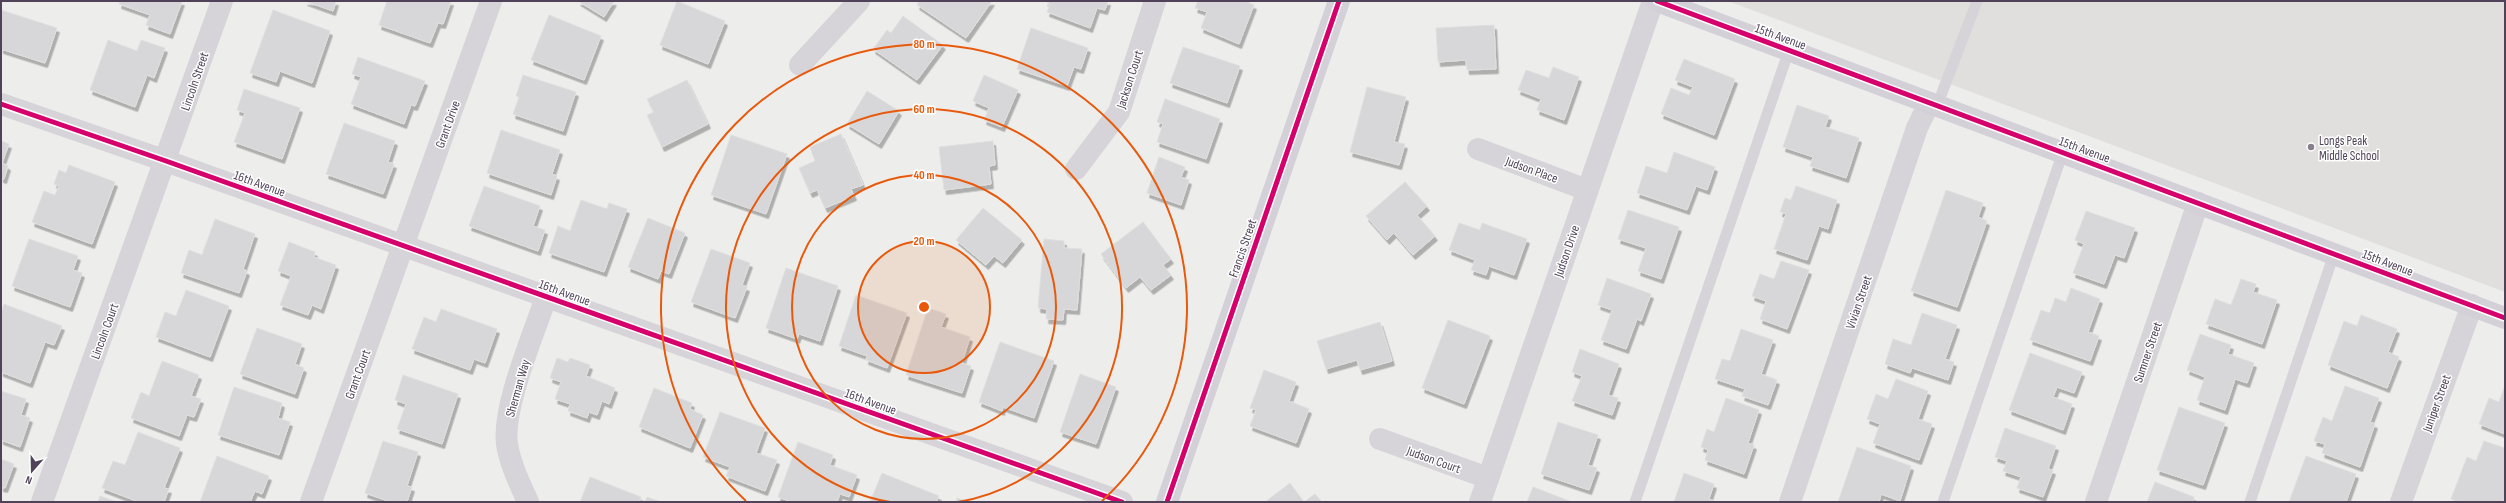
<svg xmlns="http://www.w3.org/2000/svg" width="2506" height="503" font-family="'Sofia Sans Condensed',sans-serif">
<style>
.education{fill:#e0dfde}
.building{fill:#d7d6d8;stroke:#dfdfdf;filter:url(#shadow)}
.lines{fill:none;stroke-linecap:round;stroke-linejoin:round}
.lane{stroke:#d7d4d9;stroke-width:11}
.street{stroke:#d7d4d9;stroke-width:22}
.secondary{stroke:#d4d0d7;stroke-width:22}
.cycleway-casing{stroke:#fff;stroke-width:8}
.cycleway{stroke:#d6006c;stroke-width:5}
.ring{fill:none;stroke:#e8590c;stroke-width:2}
.poi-dot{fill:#877f8c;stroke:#fff;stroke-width:1.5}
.labels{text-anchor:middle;stroke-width:3;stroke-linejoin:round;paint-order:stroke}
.street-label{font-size:13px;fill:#504359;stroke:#fff}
.poi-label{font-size:13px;fill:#504359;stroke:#fff;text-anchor:start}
.centre{fill:#e8590c;stroke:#fff;stroke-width:2}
.ring-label{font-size:12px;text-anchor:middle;font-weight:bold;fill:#e8590c;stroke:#fff;stroke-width:3;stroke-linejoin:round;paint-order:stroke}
</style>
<defs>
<filter id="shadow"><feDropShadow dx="2.5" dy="4.5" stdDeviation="0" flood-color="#0004"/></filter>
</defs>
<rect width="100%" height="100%" fill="#edeeec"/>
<!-- education -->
<polygon class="education" points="1728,1 2505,1 2505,292"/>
<!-- building -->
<g class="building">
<polygon points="120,1 182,1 170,34 146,25 150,15 119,4"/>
<polygon points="305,1 336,1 333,11"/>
<polygon points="387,1 451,1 443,24 438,23 430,43 379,25"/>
<polygon points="578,1 614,1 604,17"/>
<polygon points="677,1 725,21 708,64 660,45"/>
<polygon points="919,1 992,1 966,38 917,5"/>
<polygon points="1045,1 1108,1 1105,10 1097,8 1090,28 1047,12 1050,4"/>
<polygon points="1198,1 1245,1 1254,5 1239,44 1201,28 1207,12 1195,8"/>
<polygon points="1,10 57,28 45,63 1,49"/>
<polygon points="273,10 330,31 312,83 280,71 276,82 250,73"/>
<polygon points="549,15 601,36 584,80 531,60"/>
<polygon points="903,16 943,45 917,80 873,49 887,30 891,33"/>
<polygon points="1494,25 1496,69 1467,70 1466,60 1438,62 1436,28"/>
<polygon points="1031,28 1088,48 1081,69 1074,67 1067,86 1017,69"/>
<polygon points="108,40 137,51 141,40 165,48 154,78 147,75 135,107 90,90"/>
<polygon points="1183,47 1240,66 1227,103 1170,83"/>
<polygon points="358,57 425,81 415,106 411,105 404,124 351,104 361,77 352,74"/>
<polygon points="1684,59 1735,79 1714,135 1661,114 1671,88 1689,95 1693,87 1675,80"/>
<polygon points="1553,67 1579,77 1564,120 1537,110 1541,99 1518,90 1526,70 1549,78"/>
<polygon points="523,75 576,92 563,131 513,114 519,97 516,96"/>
<polygon points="984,75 1018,90 1002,127 984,120 989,108 973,101"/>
<polygon points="687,80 708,124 662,147 647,115 654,112 647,99"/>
<polygon points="1367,87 1406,97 1394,142 1405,144 1399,165 1350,152"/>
<polygon points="244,89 300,108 282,159 234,142 245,113 237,110"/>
<polygon points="867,91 899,111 879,144 847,124"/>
<polygon points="1165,99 1220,119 1206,159 1157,142 1163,124 1157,122"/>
<polygon points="1797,105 1829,116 1825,127 1859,138 1846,178 1810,166 1813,157 1783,147"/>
<polygon points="344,123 395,141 388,162 394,164 383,194 326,174"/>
<polygon points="501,130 560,150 552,174 557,176 551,195 487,173"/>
<polygon points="841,134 863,185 851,189 854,196 825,208 817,190 810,193 799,168 815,161 810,147"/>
<polygon points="731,135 787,154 766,214 711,195"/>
<polygon points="1,141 9,144 2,163 8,166 4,179 1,178"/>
<polygon points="993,141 995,165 989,166 991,184 944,190 939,147"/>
<polygon points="1674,152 1715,167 1707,190 1696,186 1687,210 1637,193 1646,166 1667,173"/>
<polygon points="1159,157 1185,167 1181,177 1189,180 1181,205 1147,193"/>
<polygon points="69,165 115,182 92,244 32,222 44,191 55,195 59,186 54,184 59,170 66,173"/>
<polygon points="1405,182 1427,206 1417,215 1435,236 1413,255 1394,233 1387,240 1366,216"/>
<polygon points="484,186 540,206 533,226 545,230 538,251 469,226"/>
<polygon points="1796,186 1837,200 1828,229 1819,226 1807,260 1774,249 1786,214 1780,212 1785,198 1791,200"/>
<polygon points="1946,190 1983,203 1978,217 1987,221 1957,307 1911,291"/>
<polygon points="581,200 607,209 609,203 627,209 604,272 549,253 558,226 570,231"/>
<polygon points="983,208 1022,240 1003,263 994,256 986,265 956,240"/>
<polygon points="1628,210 1679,227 1661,279 1638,271 1646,248 1618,239"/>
<polygon points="2086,211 2135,228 2124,258 2115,255 2104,284 2073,273 2084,244 2075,240"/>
<polygon points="648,218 685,233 669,274 661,271 658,279 628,267"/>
<polygon points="215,219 255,234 243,269 247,271 239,293 181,273 189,250 202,255"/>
<polygon points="1143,222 1171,259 1163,265 1171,275 1151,290 1140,277 1126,288 1101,254"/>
<polygon points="1459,223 1480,230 1482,223 1527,239 1514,275 1489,266 1486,275 1471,270 1475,260 1449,250"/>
<polygon points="29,239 78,256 73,270 82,273 70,307 12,286"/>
<polygon points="1044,239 1064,241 1064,248 1082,249 1077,310 1064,309 1063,320 1046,319 1047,309 1038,308"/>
<polygon points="289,242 315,252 314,257 336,265 321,309 312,305 308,315 280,305 291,276 278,271"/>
<polygon points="711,249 750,263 742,285 747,287 735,318 691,302"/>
<polygon points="1781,261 1809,270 1787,329 1760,319 1766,301 1752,296 1760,274 1774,279"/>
<polygon points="786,268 838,286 820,341 799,334 797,339 766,328"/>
<polygon points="1607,278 1651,294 1641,321 1637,319 1626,349 1601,340 1612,310 1598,305"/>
<polygon points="2241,279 2256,284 2253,292 2277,300 2262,344 2206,324 2215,299 2231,305"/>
<polygon points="2071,288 2100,299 2088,332 2099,336 2090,361 2030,340 2041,310 2050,313 2055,298 2066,302"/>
<polygon points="186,290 229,306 210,357 156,337 165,312 176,316"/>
<polygon points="856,295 907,313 887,368 866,360 867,356 839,346"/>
<polygon points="4,304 62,326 54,345 45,342 30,383 1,372 1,314"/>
<polygon points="928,308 946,314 941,327 970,337 962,363 971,366 962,393 906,375"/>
<polygon points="441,309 497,329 485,363 474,359 470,370 412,349 424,317 436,322"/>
<polygon points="1922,313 1957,325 1945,359 1954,362 1948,380 1912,368 1910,373 1885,364 1893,339 1911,345"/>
<polygon points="2361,315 2397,329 2388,352 2399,357 2387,388 2328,365 2344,321 2357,326"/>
<polygon points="1448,320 1490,336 1464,404 1422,388"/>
<polygon points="1380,322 1392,361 1360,370 1357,360 1326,369 1317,341"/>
<polygon points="257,328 302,344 295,364 304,368 295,394 240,374"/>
<polygon points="1741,329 1773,340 1761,374 1777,380 1768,405 1742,396 1745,389 1715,379 1722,359 1730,361"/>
<polygon points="2200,334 2231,345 2228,354 2254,363 2247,383 2235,379 2225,410 2197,400 2205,377 2187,370"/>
<polygon points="1000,342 1054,361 1034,418 1003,407 1002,411 979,402"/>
<polygon points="1580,349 1619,364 1608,395 1618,398 1612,415 1572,401 1582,376 1572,372"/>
<polygon points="2030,353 2082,372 2074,393 2057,387 2053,397 2072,404 2063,430 2009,410"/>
<polygon points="557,358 568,362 570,358 590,365 586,376 615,388 609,404 602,401 597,415 589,412 587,418 568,411 570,404 555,399 561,382 550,378"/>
<polygon points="162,361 199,375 191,396 201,399 194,417 187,415 179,436 131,418 141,392 149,396"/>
<polygon points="1264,370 1296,382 1289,401 1309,409 1296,443 1250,426 1256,410 1250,408"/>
<polygon points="1080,374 1116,387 1096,444 1060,432"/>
<polygon points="403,375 458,394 442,444 397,429 406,404 395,400"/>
<polygon points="1896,379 1928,391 1918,419 1932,424 1919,460 1873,443 1880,424 1867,419 1876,394 1888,399"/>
<polygon points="2505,385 2505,434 2479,424 2489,398 2499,402"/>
<polygon points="2345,386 2379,398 2370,422 2375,424 2360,467 2322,453 2325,444 2314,441 2323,417 2332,421"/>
<polygon points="234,387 282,403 278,418 290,422 279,455 218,435"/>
<polygon points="654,388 692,403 690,409 703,415 690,448 639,427"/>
<polygon points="1,391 26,399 21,415 30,418 20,447 1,440"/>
<polygon points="1726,398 1759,410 1748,443 1754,445 1744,474 1705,460 1708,450 1701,447 1707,429 1714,432"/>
<polygon points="2179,407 2225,423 2203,485 2157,470"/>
<polygon points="720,412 765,428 756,453 777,460 765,491 726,476 730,467 703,457"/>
<polygon points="1558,422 1598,435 1588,465 1597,468 1589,490 1541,474"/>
<polygon points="2005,428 2056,446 2048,469 2053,470 2043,497 2017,488 2021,477 2003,471 2007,461 1995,457"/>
<polygon points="138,432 180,448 164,488 169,489 164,502 139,502 102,488 113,461 125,465"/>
<polygon points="383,441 418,452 407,486 412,487 407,502 391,502 365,493"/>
<polygon points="2484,441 2505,448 2505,496 2503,502 2460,502 2451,499 2467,457 2476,461"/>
<polygon points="798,442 833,455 830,465 857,475 849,497 840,494 837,502 792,502 778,497"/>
<polygon points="1857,447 1911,466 1900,501 1881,494 1879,502 1838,502"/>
<polygon points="217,456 269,476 262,494 255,491 250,502 200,502"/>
<polygon points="2306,456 2356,474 2346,502 2289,502"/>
<polygon points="1,459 14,464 5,488 1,487"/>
<polygon points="882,473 939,496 936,502 870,502"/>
<polygon points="1684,473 1714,484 1709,499 1717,502 1674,502"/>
<polygon points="590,477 641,497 639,502 580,502"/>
<polygon points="2155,482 2194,497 2193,502 2147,502"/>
<polygon points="1290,483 1304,502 1315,494 1322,502 1265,502"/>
<polygon points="1533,487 1572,502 1527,502"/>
<polygon points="100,496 117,502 98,502"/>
<polygon points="647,497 661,502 645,502"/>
<polygon points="957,498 969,502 956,502"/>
</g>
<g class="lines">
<!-- lane -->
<g class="lane">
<polyline points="1937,106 1977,1"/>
<polyline points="1635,502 1789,50"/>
<polyline points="1943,502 2063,152"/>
<polyline points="2250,502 2334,254"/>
</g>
<!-- street -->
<g class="street">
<polyline points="800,65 859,1"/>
<polyline points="1,104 166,161 1122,502"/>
<polyline points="1478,149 1587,190"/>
<polyline points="1076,169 1119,112 1155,1"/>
<polyline points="1380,439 1488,478"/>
<polyline points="42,502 222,1"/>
<polyline points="311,502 491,1"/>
<path d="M528 502C520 484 510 464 507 444 502 407 534 334 546 297"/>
<polyline points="1480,502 1653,1"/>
<polyline points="1790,502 1917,128 1929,103"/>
<polyline points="2096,502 2198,203"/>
<polyline points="2401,502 2472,305"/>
</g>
<!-- secondary -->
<g class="secondary">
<polyline points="1657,1 2505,318"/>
<polyline points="1167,502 1339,1"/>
</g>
<defs>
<g id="cycleway">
<polyline points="1657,1 2505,318"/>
<polyline points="1,104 166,161 1122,502"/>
<polyline points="1167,502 1339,1"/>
</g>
</defs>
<!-- cycleway casing -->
<use href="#cycleway" class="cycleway-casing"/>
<!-- cycleway -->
<use href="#cycleway" class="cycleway"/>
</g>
<!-- distance rings -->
<circle cx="924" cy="307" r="66" fill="#e8590c" fill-opacity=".12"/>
<g class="ring">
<circle cx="924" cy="307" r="66"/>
<circle cx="924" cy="307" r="132"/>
<path d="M890 502A198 198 0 1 1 958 502"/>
<path d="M746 501A263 263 0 1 1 1102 501"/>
</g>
<!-- markers -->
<circle class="poi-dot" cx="2311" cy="147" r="4"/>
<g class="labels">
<!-- street labels -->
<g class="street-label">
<text transform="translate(1781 36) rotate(20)" y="5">15th Avenue</text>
<text transform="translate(1129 79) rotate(-72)" y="5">Jackson Court</text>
<text transform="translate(194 81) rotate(-71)" y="5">Lincoln Street</text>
<text transform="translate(447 124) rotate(-70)" y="5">Grant Drive</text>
<text transform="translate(2085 149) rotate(20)" y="5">15th Avenue</text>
<text transform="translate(1532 169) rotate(20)" y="5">Judson Place</text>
<text transform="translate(260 183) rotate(20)" y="5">16th Avenue</text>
<text transform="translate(1242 248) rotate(-71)" y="5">Francis Street</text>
<text transform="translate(1566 251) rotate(-71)" y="5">Judson Drive</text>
<text transform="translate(2388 262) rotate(21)" y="5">15th Avenue</text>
<text transform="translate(565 292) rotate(20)" y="5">16th Avenue</text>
<text transform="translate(1858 302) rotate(-71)" y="5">Vivian Street</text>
<text transform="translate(104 331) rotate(-70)" y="5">Lincoln Court</text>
<text transform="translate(2147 352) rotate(-71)" y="5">Sumner Street</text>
<text transform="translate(357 374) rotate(-70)" y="5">Grant Court</text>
<text transform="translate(517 388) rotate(-74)" y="5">Sherman Way</text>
<text transform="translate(871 401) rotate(20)" y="5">16th Avenue</text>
<text transform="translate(2436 403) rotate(-70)" y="5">Juniper Street</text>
<text transform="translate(1434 459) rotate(20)" y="5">Judson Court</text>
</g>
<!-- poi labels -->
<g class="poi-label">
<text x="2319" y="145">Longs Peak<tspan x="2319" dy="15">Middle School</tspan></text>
</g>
</g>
<circle cx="924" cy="307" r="6" class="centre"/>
<g class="ring-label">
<text x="924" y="48">80 m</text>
<text x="924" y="113">60 m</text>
<text x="924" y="179">40 m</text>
<text x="924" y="245">20 m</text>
</g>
<!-- border -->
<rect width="2506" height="503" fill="none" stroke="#504359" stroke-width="4"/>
<!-- north arrow -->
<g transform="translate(32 471) rotate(200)" stroke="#ffffff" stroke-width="3" paint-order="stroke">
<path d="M0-3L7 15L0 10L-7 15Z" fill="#504359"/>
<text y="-6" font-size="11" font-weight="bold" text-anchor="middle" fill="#504359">N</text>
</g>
</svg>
